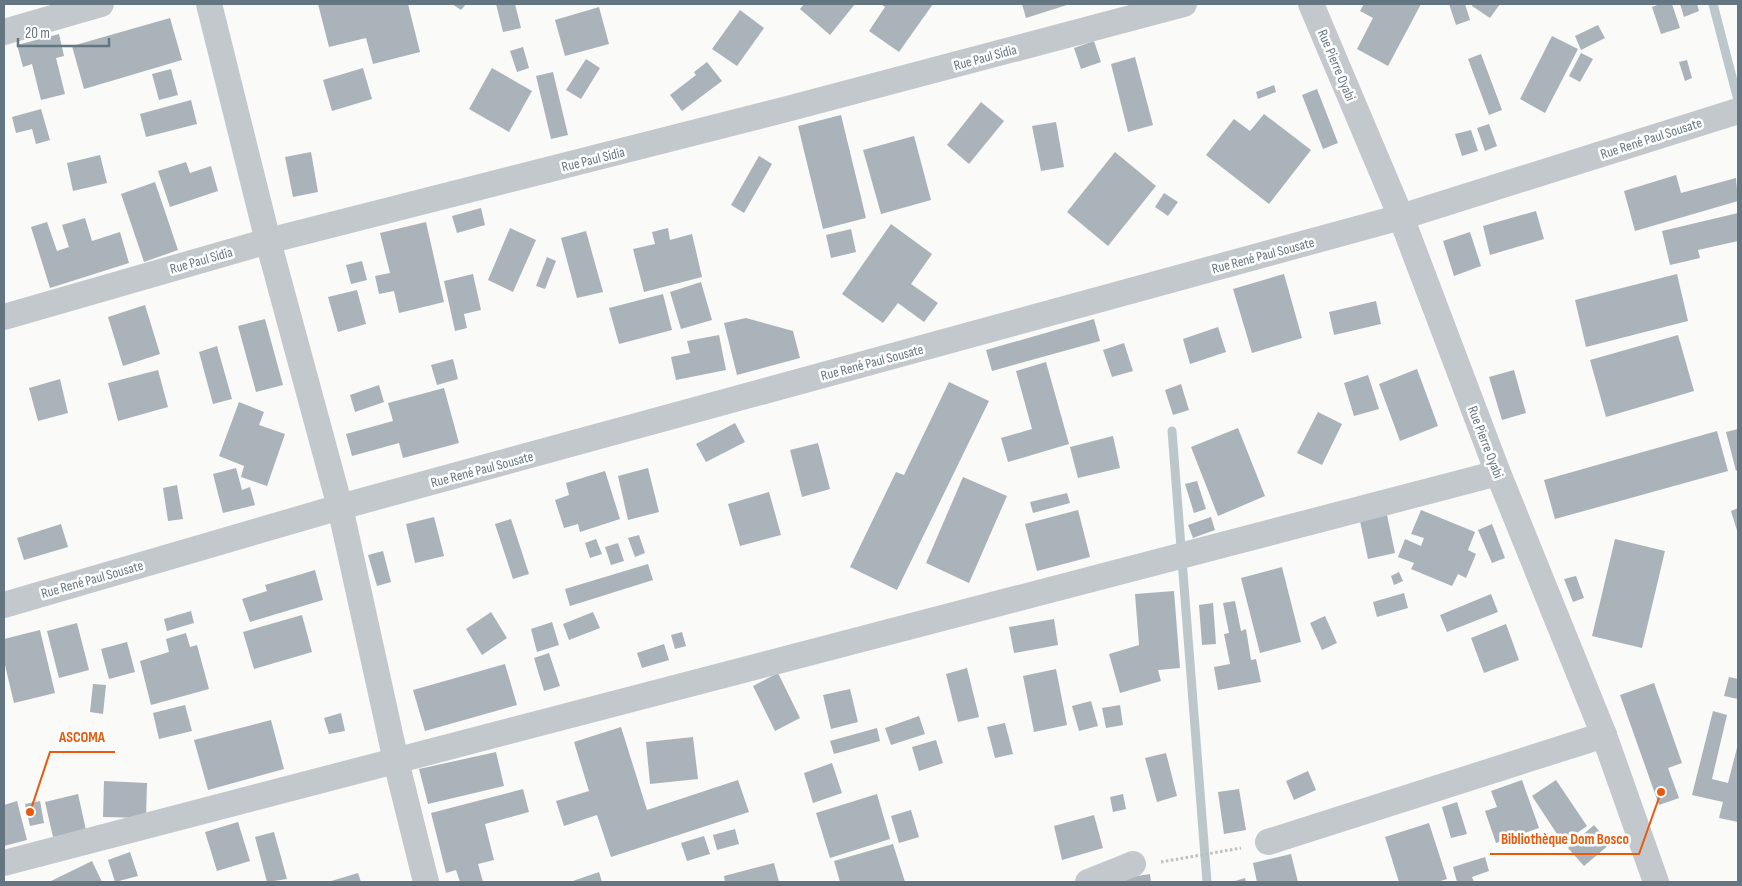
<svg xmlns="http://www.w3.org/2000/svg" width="1742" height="886" font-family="'Sofia Sans Condensed',sans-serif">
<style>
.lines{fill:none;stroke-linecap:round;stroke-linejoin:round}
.stream{stroke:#bbc7cb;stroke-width:9}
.building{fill:#aab3b9}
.path{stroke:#bbbfc2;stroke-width:3;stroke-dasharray:2.5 2.5;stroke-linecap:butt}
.street{stroke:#c3c8cc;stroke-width:26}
.labels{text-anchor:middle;stroke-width:5;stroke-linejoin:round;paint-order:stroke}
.street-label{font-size:14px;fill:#657683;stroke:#fff}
.leader{fill:none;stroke:#e8590c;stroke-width:2}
.callout-dot{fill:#e8590c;stroke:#fff;stroke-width:2}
.callout-label{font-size:15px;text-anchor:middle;font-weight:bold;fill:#e8590c;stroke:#fff;stroke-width:5;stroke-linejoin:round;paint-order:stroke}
</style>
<rect width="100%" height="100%" fill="#fafaf8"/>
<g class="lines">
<!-- stream -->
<g class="stream">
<polyline points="1713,4 1738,100"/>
<polyline points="1172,431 1207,882"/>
</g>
</g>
<!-- building -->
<g class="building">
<polygon points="318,4 408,4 420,52 373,64 366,38 329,47"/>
<polygon points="452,4 466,4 461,10"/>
<polygon points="496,4 515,4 521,28 503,32"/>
<polygon points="804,4 855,4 830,35 800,9"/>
<polygon points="881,4 933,4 899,52 869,31 885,7"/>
<polygon points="1022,4 1070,4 1026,18"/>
<polygon points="1364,4 1421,4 1388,66 1357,49 1373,18 1360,11"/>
<polygon points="1449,4 1465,4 1470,20 1456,25"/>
<polygon points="1473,4 1500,4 1490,18 1472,6"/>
<polygon points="1660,4 1672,4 1680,28 1661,34 1652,7"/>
<polygon points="1680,4 1697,4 1699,11 1684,17"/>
<polygon points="599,7 609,44 565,56 555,20"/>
<polygon points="740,10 764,28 737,66 712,49"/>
<polygon points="170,18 182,60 84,89 72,46"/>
<polygon points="1598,25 1605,38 1581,50 1575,36"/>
<polygon points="59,34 64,56 56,58 65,94 41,100 32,64 23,67 17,45"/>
<polygon points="1552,36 1578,49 1545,113 1520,99"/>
<polygon points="1094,41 1101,62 1081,69 1074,48"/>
<polygon points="523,47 529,68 517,72 510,51"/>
<polygon points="1581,53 1593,59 1580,82 1569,76"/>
<polygon points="1481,54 1502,110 1489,115 1468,59"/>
<polygon points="1135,57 1153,125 1128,132 1111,64"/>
<polygon points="586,59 600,68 581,99 566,90"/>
<polygon points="1687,60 1692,78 1685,81 1679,62"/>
<polygon points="707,62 722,81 682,111 670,95 696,75 694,72"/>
<polygon points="363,68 372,99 332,111 323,80"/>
<polygon points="492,68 532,91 509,132 469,109"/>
<polygon points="171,69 178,95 159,100 152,74"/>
<polygon points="553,72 568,135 551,139 536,76"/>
<polygon points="1274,85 1276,92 1258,99 1256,92"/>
<polygon points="1317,89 1338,143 1323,149 1302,95"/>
<polygon points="191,100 197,124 146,137 140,114"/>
<polygon points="981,102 1004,121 969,164 947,145"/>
<polygon points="41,109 50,140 36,144 32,129 16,133 12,117"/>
<polygon points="1264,114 1311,150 1269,204 1206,155 1234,119 1250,131"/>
<polygon points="841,115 866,218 823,229 798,126"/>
<polygon points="1056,122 1064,167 1041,171 1032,126"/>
<polygon points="1489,124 1497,146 1485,151 1477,128"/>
<polygon points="1471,130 1478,151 1462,156 1455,134"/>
<polygon points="914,136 931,200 881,214 863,150"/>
<polygon points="311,152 318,192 293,197 285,157"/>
<polygon points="1115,152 1156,186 1108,246 1067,212"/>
<polygon points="100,155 107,183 73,191 67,163"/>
<polygon points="759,156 772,164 744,213 731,205"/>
<polygon points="186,162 190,173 211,166 218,191 170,207 158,171"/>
<polygon points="1676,175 1681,193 1736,178 1738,201 1635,231 1624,191"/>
<polygon points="155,182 178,250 144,262 121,194"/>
<polygon points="1164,193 1178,202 1168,216 1155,207"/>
<polygon points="481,208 485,225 457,233 452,216"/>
<polygon points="1536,211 1544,239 1490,255 1483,226"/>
<polygon points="1738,213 1738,241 1698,250 1700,258 1670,265 1662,231"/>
<polygon points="85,218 92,241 120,232 129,263 50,288 31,227 47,222 57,251 69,247 62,225"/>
<polygon points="426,222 444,302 399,313 394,291 379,294 375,276 390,273 380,233"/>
<polygon points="891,224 932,254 911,284 938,303 924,322 898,303 883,323 842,294"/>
<polygon points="510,228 536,240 513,292 488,280"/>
<polygon points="668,228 670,240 692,234 702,277 644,292 633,249 655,244 652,232"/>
<polygon points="851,229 856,252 831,258 826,235"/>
<polygon points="586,231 603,292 577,298 561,238"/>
<polygon points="1470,232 1481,266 1454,276 1443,241"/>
<polygon points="547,257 556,261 545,289 536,286"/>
<polygon points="362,261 367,280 351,284 346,265"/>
<polygon points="473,274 481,310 464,314 467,328 455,331 444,281"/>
<polygon points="1284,274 1302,338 1252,353 1233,289"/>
<polygon points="1677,274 1688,321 1586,347 1575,300"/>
<polygon points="701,282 712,320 681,329 670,292"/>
<polygon points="357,290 366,324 338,332 328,297"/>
<polygon points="663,294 672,330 619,344 609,308"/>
<polygon points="1376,301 1381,324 1334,335 1329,312"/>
<polygon points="145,305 160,354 123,366 108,317"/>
<polygon points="746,318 793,331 800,358 737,375 724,323"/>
<polygon points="265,319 283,385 256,392 238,326"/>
<polygon points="1094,319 1100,341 992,371 986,350"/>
<polygon points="1218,327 1226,352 1190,364 1183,339"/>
<polygon points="719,335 726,370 676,380 671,357 690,353 687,341"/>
<polygon points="1678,335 1694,391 1606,417 1590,360"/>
<polygon points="1124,343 1133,371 1112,377 1103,350"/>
<polygon points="217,346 232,399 213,404 199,352"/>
<polygon points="453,359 458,379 437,385 431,365"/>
<polygon points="1046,362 1069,444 1008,462 1001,438 1032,429 1016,371"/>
<polygon points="1417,369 1438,426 1400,441 1379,384"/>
<polygon points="158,370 168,407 118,421 108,383"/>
<polygon points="1514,370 1526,413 1502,420 1489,377"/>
<polygon points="1368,375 1379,409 1354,416 1344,383"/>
<polygon points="60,379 68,413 38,421 29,388"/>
<polygon points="949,382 989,401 897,590 850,567 896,472 904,475"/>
<polygon points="1181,384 1189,410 1173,415 1165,390"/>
<polygon points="379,385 384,402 355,412 350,395"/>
<polygon points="444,388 459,443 403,458 399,443 352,456 346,434 393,421 388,403"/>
<polygon points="239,402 264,412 259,425 285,434 267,486 241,477 244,466 219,456"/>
<polygon points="1318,412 1342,424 1322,465 1297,453"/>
<polygon points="735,423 745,442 706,462 696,444"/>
<polygon points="1238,428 1265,496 1218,516 1191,447"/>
<polygon points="1738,429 1738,470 1736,471 1726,432"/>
<polygon points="1717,431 1728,471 1555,519 1544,480"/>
<polygon points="1113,436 1120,468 1078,478 1070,447"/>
<polygon points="818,443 830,489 802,497 790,450"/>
<polygon points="236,468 242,490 250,487 255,505 223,513 213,474"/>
<polygon points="648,468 659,512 628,520 618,476"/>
<polygon points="605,471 620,519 580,532 578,524 564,528 555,500 569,495 566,483"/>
<polygon points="963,477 1007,496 969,583 926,563"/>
<polygon points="1197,481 1206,509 1194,513 1185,484"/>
<polygon points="177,485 183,519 168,521 163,488"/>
<polygon points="769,492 781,535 740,546 728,504"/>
<polygon points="1067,493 1070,503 1033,513 1030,502"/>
<polygon points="1738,508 1738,534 1731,511"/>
<polygon points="1078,510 1090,557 1037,571 1025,524"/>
<polygon points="1421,510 1475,532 1468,550 1476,554 1466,578 1458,574 1452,586 1411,569 1414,563 1398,557 1405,539 1421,546 1424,538 1411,534"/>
<polygon points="1387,515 1395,553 1368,559 1360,521"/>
<polygon points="434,517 444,556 415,563 406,524"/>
<polygon points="1211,517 1215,530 1193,538 1188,525"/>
<polygon points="511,519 529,574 513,579 495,524"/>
<polygon points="61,524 68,547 24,560 17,538"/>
<polygon points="1492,524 1505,558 1492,563 1478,530"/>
<polygon points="639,535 645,553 635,557 628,538"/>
<polygon points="596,539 602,554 590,558 585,543"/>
<polygon points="1615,539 1665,551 1642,648 1592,636"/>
<polygon points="618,543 624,561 611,565 605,547"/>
<polygon points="383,551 391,582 377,586 368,555"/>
<polygon points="648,564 653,580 570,606 565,589"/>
<polygon points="1282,567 1301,642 1260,653 1241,578"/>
<polygon points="315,570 323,600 250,622 242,599 267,591 265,585"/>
<polygon points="1399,572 1403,581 1394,585 1391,576"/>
<polygon points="1576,576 1584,598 1573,602 1564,579"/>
<polygon points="1174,591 1180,668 1158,670 1161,681 1120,693 1109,654 1139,645 1135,594"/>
<polygon points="1404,593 1408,608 1377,617 1373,602"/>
<polygon points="1491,594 1498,612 1447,632 1440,615"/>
<polygon points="1235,601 1241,631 1246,629 1251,660 1256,659 1261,682 1218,690 1214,667 1230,664 1224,634 1229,633 1223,603"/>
<polygon points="1213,603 1216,644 1202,645 1199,605"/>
<polygon points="191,611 194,623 167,631 164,619"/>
<polygon points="491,612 507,638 482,655 466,629"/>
<polygon points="593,612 600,628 569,640 563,624"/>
<polygon points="302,615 312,652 254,669 243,632"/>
<polygon points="1325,616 1337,643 1322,650 1310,623"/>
<polygon points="1054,619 1058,645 1014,653 1009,627"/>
<polygon points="552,622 559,645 537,652 531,629"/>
<polygon points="77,623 89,670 59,678 47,631"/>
<polygon points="1506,624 1519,660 1484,673 1471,638"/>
<polygon points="40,630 55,693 14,703 4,661 4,639"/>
<polygon points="682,632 686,646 675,649 671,635"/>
<polygon points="186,633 190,647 197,645 209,689 151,705 140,661 169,652 166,639"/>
<polygon points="127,642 135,672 109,679 101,649"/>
<polygon points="664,644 669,660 642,668 637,653"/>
<polygon points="549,653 560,686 544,691 534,658"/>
<polygon points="505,664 517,705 425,731 413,690"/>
<polygon points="967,668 979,717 958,722 946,674"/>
<polygon points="1056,669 1067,725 1034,732 1023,676"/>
<polygon points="778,673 800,718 775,731 753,686"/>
<polygon points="1729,677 1738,679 1738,699 1724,696"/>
<polygon points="1654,683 1682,763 1668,768 1679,798 1659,805 1620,695"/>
<polygon points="93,684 106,685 103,714 90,712"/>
<polygon points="850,689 858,722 831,729 823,695"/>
<polygon points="1091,701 1098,726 1079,731 1072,706"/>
<polygon points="185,705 192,731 159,739 153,713"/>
<polygon points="1120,705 1123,725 1106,728 1102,708"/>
<polygon points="1713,711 1727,715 1712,779 1728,783 1738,744 1738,822 1719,818 1723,802 1692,795"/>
<polygon points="341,713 345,731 329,734 324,718"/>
<polygon points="919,716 925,734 891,745 885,728"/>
<polygon points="271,720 284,769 208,790 194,740"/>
<polygon points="1005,723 1013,754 995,758 987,727"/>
<polygon points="621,727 647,810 738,780 749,812 611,857 597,815 564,826 556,801 589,791 574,742"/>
<polygon points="877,728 880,741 834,754 830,741"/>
<polygon points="693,737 698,779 650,784 646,742"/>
<polygon points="936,740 943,763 919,771 912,747"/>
<polygon points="496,752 504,786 428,804 419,769"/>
<polygon points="1166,753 1177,796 1157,802 1145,758"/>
<polygon points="832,763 842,793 813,803 804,773"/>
<polygon points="1308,771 1316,790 1294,800 1286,781"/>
<polygon points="1522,780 1539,828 1496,843 1485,811 1497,807 1491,791"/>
<polygon points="1556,780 1587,826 1563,843 1532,796"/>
<polygon points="104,781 147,783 146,818 103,817"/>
<polygon points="523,789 529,812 485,824 494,860 478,864 483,882 460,882 456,870 446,873 431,813"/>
<polygon points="1239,789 1246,830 1224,834 1218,792"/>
<polygon points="78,794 86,830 53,837 45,802"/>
<polygon points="877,794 890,839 830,858 816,813"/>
<polygon points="1123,794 1126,809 1113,812 1110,797"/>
<polygon points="17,801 27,840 4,846 4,805"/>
<polygon points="40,801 44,823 30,826 25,804"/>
<polygon points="1457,802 1467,834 1451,838 1442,807"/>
<polygon points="911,810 919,837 899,843 891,816"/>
<polygon points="1094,815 1103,848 1062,860 1054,826"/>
<polygon points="238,822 250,861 217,871 205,832"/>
<polygon points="1429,823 1447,879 1437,882 1399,882 1385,837"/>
<polygon points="1594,825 1610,844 1584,866 1568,848"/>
<polygon points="735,829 739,844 717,850 713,835"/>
<polygon points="274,832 287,879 267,882 255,837"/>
<polygon points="704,836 710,854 687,861 681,843"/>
<polygon points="893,844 905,882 840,882 834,861"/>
<polygon points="130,852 138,876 115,882 108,860"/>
<polygon points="1291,854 1298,882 1257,882 1253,863"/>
<polygon points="1485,857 1489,871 1472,877 1474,882 1457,882 1453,867"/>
<polygon points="92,861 102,882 49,882"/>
<polygon points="774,863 779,882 725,882 724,876"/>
<polygon points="599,872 602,882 570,882"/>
<polygon points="358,873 361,882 328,882"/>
<polygon points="1150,874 1151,882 1126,882 1125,878"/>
<polygon points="1245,878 1246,882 1232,882"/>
</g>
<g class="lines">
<!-- path -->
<polyline class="path" points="1161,862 1241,848"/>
<!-- street -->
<g class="street">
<polyline points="209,4 268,241 340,507 396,761 426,882"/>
<polyline points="1311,4 1401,217 1498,473 1604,735 1656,882"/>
<polyline points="4,32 101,4"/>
<polyline points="4,317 268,241 787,109 1184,4"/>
<polyline points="4,605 340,507 1401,217 1738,111"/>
<polyline points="1268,842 1604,735"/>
<polyline points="4,863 1498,473"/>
<polyline points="1088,882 1133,864"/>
</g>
</g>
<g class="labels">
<!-- street labels -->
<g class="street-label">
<text transform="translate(985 57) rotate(-15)" y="5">Rue Paul Sidia</text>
<text transform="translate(1337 65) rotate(67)" y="5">Rue Pierre Oyabi</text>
<text transform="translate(1651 138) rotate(-18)" y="5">Rue René Paul Sousate</text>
<text transform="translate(593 159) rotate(-14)" y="5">Rue Paul Sidia</text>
<text transform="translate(1263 255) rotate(-15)" y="5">Rue René Paul Sousate</text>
<text transform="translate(201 260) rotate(-16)" y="5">Rue Paul Sidia</text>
<text transform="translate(872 362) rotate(-15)" y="5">Rue René Paul Sousate</text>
<text transform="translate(1486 442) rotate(69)" y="5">Rue Pierre Oyabi</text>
<text transform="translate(482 469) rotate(-15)" y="5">Rue René Paul Sousate</text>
<text transform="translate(92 579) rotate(-16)" y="5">Rue René Paul Sousate</text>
</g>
</g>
<!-- callouts -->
<path class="leader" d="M30 812L50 752H115M1661 792L1639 854H1490"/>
<g class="callout-dot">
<circle cx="30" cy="812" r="5"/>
<circle cx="1661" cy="792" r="5"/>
</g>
<g class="callout-label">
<text x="82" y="742">ASCOMA</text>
<text x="1565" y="844">Bibliothèque Dom Bosco</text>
</g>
<!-- border -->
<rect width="1742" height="886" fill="none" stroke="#657683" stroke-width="10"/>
<!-- scale -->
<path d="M18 38v8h91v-8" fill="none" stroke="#657683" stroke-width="2.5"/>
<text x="25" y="38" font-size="15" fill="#657683" stroke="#ffffff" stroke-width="4" paint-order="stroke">20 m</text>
</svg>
